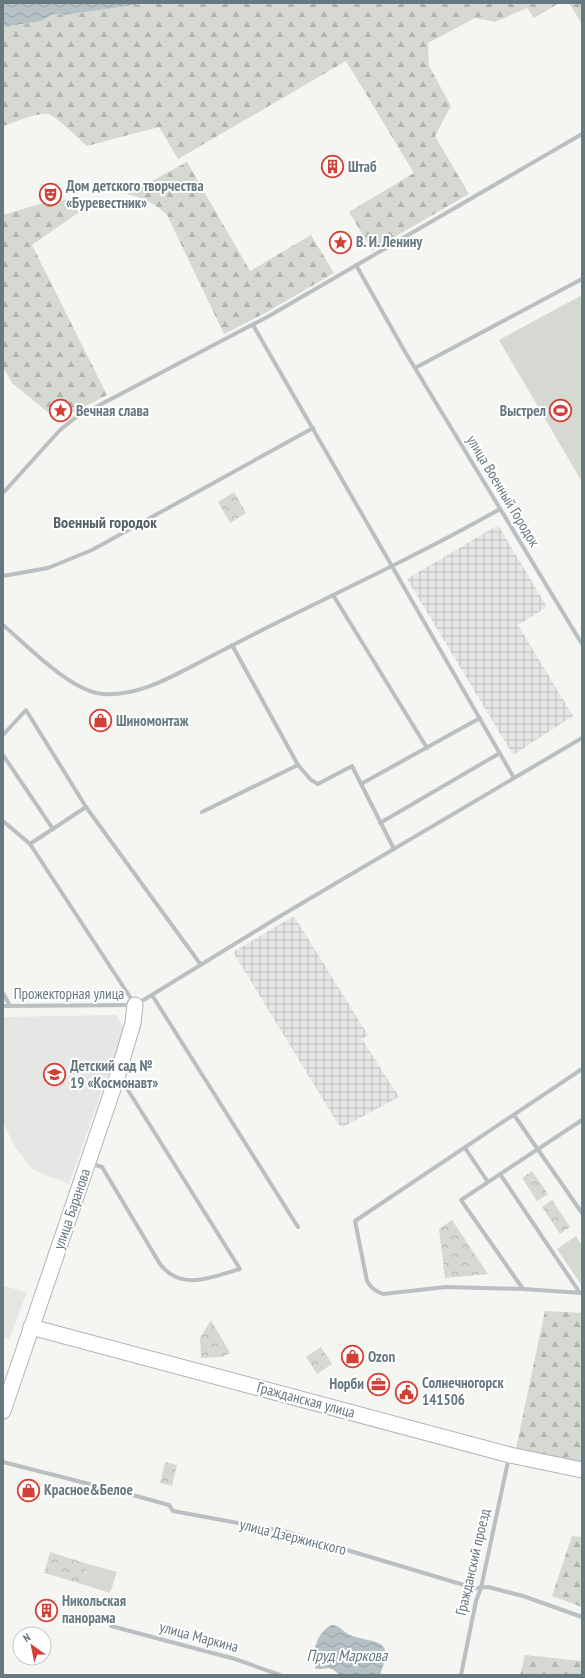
<svg xmlns="http://www.w3.org/2000/svg" width="585" height="1678" font-family="'PT Sans Narrow',sans-serif">
<style>
.built{fill:#e6e6e5}
.industrial{fill:url(#industrial-grid)}
.forest{fill:url(#forest-firs)}
.park{fill:url(#park-crowns)}
.garden{fill:#d5d9d1}
.water{fill:url(#water-waves)}
.lines{fill:none;stroke-linecap:round;stroke-linejoin:round}
.secondary-casing{stroke:#afb5b8;stroke-width:17}
.street{stroke:#babfc1;stroke-width:4}
.secondary{stroke:#fff;stroke-width:15}
.labels{text-anchor:middle;stroke-width:4;stroke-linejoin:round;paint-order:stroke}
.poi-label{font-size:15px;font-weight:bold;fill:#677980;stroke:#fff;text-anchor:start}
.street-label{font-size:15px;fill:#677980;stroke:#fff}
.neighbourhood-label{font-size:16px;font-weight:bold;fill:#546166;stroke:#fff}
.water-label{font-size:16px;font-style:italic;fill:#637a7d;stroke:#fff}
</style>
<defs>
<pattern id="industrial-grid" width="8" height="8" patternUnits="userSpaceOnUse"><rect width="8" height="8" fill="#e6e6e5"/><path d="M0 4h8M4 0v8" fill="none" stroke="#bebfbf"/></pattern>
<pattern id="forest-firs" width="22" height="20" patternUnits="userSpaceOnUse"><rect width="22" height="20" fill="#d5d9d1"/><path d="M5 1l3.5 6h-7zM16 11l3.5 6h-7z" fill="#b1b5af"/></pattern>
<pattern id="park-crowns" width="20" height="18" patternUnits="userSpaceOnUse"><rect width="20" height="18" fill="#d5d9d1"/><path d="M2 6a3 3 0 1 1 6 0M12 15a3 3 0 1 1 6 0" fill="none" stroke="#b1b5af"/></pattern>
<pattern id="water-waves" width="16" height="10" patternUnits="userSpaceOnUse"><rect width="16" height="10" fill="#b5c1c4"/><path d="M0 5q4-4 8 0t8 0" fill="none" stroke="#97a2a4"/></pattern>
</defs>
<rect width="100%" height="100%" fill="#f5f5f2"/>
<!-- built -->
<g class="built">
<polygon points="116,1015 124,1029 69,1184 33,1170 14,1146 3,1121 3,1017"/>
<polygon points="3,1286 27,1292 9,1339 3,1337"/>
</g>
<!-- industrial -->
<g class="industrial">
<polygon points="498,525 547,607 518,625 573,716 513,755 407,579"/>
<polygon points="294,916 368,1035 362,1039 399,1097 343,1127 338,1124 233,952"/>
</g>
<!-- forest -->
<g class="forest">
<path d="M149 3H559L534 18 527 8 495 22 475 18 428 43 429 66 451 106 435 136 469 194 372 250 349 212 414 173 346 61 178 159 159 127 87 146C79 139 56 116 48 114 38 112 13 123 3 126V27L41 21 54 14 64 15Z"/>
<polygon points="569,3 582,3 582,24"/>
<path d="M187 162 250 271 311 235 334 273 267 312 224 334 167 215C156 204 143 198 127 194Z"/>
<polygon points="79,196 88,206 32,245 107,395 72,413 66,402 51,415 12,383 3,367 3,215 60,198 61,201"/>
<polygon points="545,1311 582,1313 582,1462 518,1450 516,1448"/>
<polygon points="572,1536 582,1537 582,1607 552,1596"/>
<polygon points="525,1655 582,1661 582,1675 520,1675"/>
</g>
<!-- park -->
<g class="park">
<polygon points="234,492 246,513 230,523 218,502"/>
<polygon points="532,1171 548,1194 537,1201 522,1178"/>
<polygon points="552,1200 570,1227 560,1234 542,1207"/>
<polygon points="452,1220 488,1274 445,1278 439,1229"/>
<polygon points="211,1320 230,1353 222,1357 201,1358 200,1338"/>
<polygon points="321,1347 332,1364 317,1374 306,1357"/>
<polygon points="165,1462 177,1465 172,1486 160,1483"/>
<polygon points="50,1552 88,1564 82,1584 44,1573"/>
</g>
<!-- garden -->
<g class="garden">
<polygon points="582,295 582,482 499,340"/>
<polygon points="576,1236 582,1246 582,1286 557,1249"/>
<polygon points="88,1564 117,1572 110,1593 82,1584"/>
</g>
<!-- water -->
<g class="water">
<polygon points="3,3 149,3 64,15 54,14 41,21 3,27"/>
<path d="M331 1625C339 1624 343 1632 350 1635 378 1645 395 1637 380 1675H340C328 1664 327 1670 316 1669 311 1653 316 1634 331 1625Z"/>
</g>
<g class="lines">
<defs>
<g id="secondary">
<polyline points="31,1327 510,1455 582,1470"/>
<polyline points="3,1411 118,1074 133,1023 135,1005"/>
</g>
</defs>
<!-- secondary casing -->
<use href="#secondary" class="secondary-casing"/>
<!-- street -->
<g class="street">
<polyline points="356,265 404,350 582,644"/>
<polyline points="253,325 514,778"/>
<polyline points="415,368 582,279"/>
<polyline points="3,493 60,430 75,418 269,316 582,134"/>
<polyline points="3,576 48,568 92,550 313,428"/>
<polyline points="333,595 427,748"/>
<path d="M3 625C28 646 71 692 103 694 140 696 171 677 202 661 223 650 245 639 266 628 345 589 424 552 500 509"/>
<polyline points="232,645 298,765 311,780 318,784 352,766 394,849"/>
<polyline points="3,735 26,710 86,807 201,965"/>
<polyline points="3,755 53,829"/>
<polyline points="361,784 480,718"/>
<polyline points="202,812 298,765"/>
<polyline points="3,821 30,844 134,1003"/>
<polyline points="380,823 500,753"/>
<polyline points="30,844 86,807"/>
<polyline points="3,993 10,1006"/>
<polyline points="152,995 298,1227"/>
<polyline points="137,1004 282,915 582,738"/>
<polyline points="3,1006 132,1005"/>
<path d="M582 1069 355 1221 367 1281C371 1288 375 1291 383 1294L446 1287 523 1289 582 1293"/>
<polyline points="514,1115 582,1213"/>
<polyline points="465,1148 488,1182"/>
<path d="M90 1163 102 1167 160 1264C181 1292 212 1277 240 1269L121 1079"/>
<polyline points="500,1174 580,1293"/>
<polyline points="523,1289 461,1200 582,1120"/>
<polyline points="3,1462 140,1497 169,1505 173,1511 287,1532 474,1588 488,1587 523,1596 582,1617"/>
<polyline points="111,1626 235,1659 280,1675"/>
<polyline points="461,1675 476,1601 481,1588 509,1457"/>
</g>
<!-- secondary -->
<use href="#secondary" class="secondary"/>
</g>
<!-- icons -->
<defs>
<symbol id="building-ring" viewBox="-11 -11 22 22"><circle r="9.5" fill="#fff" stroke="#d24135" stroke-width="1.5"/><path d="M-4-6H4V6H1V3H-1V6H-4ZM-2.5-4.3h1.7v1.8h-1.7ZM.8-4.3h1.7v1.8H.8ZM-2.5-1h1.7V.8h-1.7ZM.8-1h1.7V.8H.8Z" fill="#d24135"/></symbol>
<symbol id="theatre-ring" viewBox="-11 -11 22 22"><circle r="9.5" fill="#fff" stroke="#d24135" stroke-width="1.5"/><path d="M-5-5.5Q0-4 5-5.5V0Q5 5 0 6Q-5 5-5 0ZM-3.3-2.5H-1v1.5H-3.3ZM1-2.5H3.3v1.5H1ZM-2.8 1Q0 5.5 2.8 1Z" fill="#d24135"/></symbol>
<symbol id="sight-ring" viewBox="-11 -11 22 22"><circle r="9.5" fill="#fff" stroke="#d24135" stroke-width="1.5"/><path d="M0-6L1.8-2.2L6-1.7L2.9 1.2L3.7 5.4L0 3.3L-3.7 5.4L-2.9 1.2L-6-1.7L-1.8-2.2Z" fill="#d24135"/></symbol>
<symbol id="stadium-ring" viewBox="-11 -11 22 22"><circle r="9.5" fill="#fff" stroke="#d24135" stroke-width="1.5"/><path d="M0-5a6.5 5 0 1 0 0 10a6.5 5 0 1 0 0-10ZM-3.5-1.8h7v3.6h-7Z" fill="#d24135"/></symbol>
<symbol id="shop-ring" viewBox="-11 -11 22 22"><circle r="9.5" fill="#fff" stroke="#d24135" stroke-width="1.5"/><path d="M-5-2.5h2.3a2.7 3.5 0 0 1 5.4 0H5L5.5 6h-11ZM-1.5-2.5h3a1.5 2.3 0 0 0-3 0Z" fill="#d24135"/></symbol>
<symbol id="school-ring" viewBox="-11 -11 22 22"><circle r="9.5" fill="#fff" stroke="#d24135" stroke-width="1.5"/><path d="M0-5L7-2L0 1L-7-2ZM-4 1L0 2.5L4 1V4Q0 6-4 4Z" fill="#d24135"/></symbol>
<symbol id="office-ring" viewBox="-11 -11 22 22"><circle r="9.5" fill="#fff" stroke="#d24135" stroke-width="1.5"/><path d="M-6-3h4V-5.5h4V-3h4V5H-6ZM-1-4.5V-3h2v-1.5ZM-6 0V1H6V0Z" fill="#d24135"/></symbol>
<symbol id="civic-ring" viewBox="-11 -11 22 22"><circle r="9.5" fill="#fff" stroke="#d24135" stroke-width="1.5"/><path d="M-.6-6.5H3V-4.5H.6V-3L4-1V1h2V6H-6V1h2V-1L-.6-3ZM-1.2 2.5V6h2.4V2.5Z" fill="#d24135"/></symbol>
</defs>
<g fill-rule="evenodd">
<use href="#building-ring" x="320" y="154" width="25" height="25"/>
<use href="#theatre-ring" x="38" y="182" width="25" height="25"/>
<use href="#sight-ring" x="328" y="230" width="25" height="25"/>
<use href="#sight-ring" x="48" y="398" width="25" height="25"/>
<use href="#stadium-ring" x="548" y="398" width="25" height="25"/>
<use href="#shop-ring" x="88" y="708" width="25" height="25"/>
<use href="#school-ring" x="42" y="1062" width="25" height="25"/>
<use href="#shop-ring" x="340" y="1344" width="25" height="25"/>
<use href="#office-ring" x="366" y="1372" width="25" height="25"/>
<use href="#civic-ring" x="394" y="1380" width="25" height="25"/>
<use href="#shop-ring" x="16" y="1478" width="25" height="25"/>
<use href="#building-ring" x="34" y="1598" width="25" height="25"/>
</g>
<g class="labels">
<!-- poi labels -->
<g class="poi-label">
<text x="348" y="172">Штаб</text>
<text x="66" y="191">Дом детского творчества<tspan x="66" dy="17">«Буревестник»</tspan></text>
<text x="356" y="247">В. И. Ленину</text>
<text x="76" y="416">Вечная слава</text>
<text x="546" y="416" text-anchor="end">Выстрел</text>
<text x="116" y="726">Шиномонтаж</text>
<text x="70" y="1071">Детский сад №<tspan x="70" dy="17">19 «Космонавт»</tspan></text>
<text x="368" y="1362">Ozon</text>
<text x="422" y="1388">Солнечногорск<tspan x="422" dy="17">141506</tspan></text>
<text x="364" y="1389" text-anchor="end">Норби</text>
<text x="44" y="1495">Красное&amp;Белое</text>
<text x="62" y="1606">Никольская<tspan x="62" dy="17">панорама</tspan></text>
</g>
<!-- street labels -->
<g class="street-label">
<text transform="translate(503 491) rotate(59)" y="5">улица Военный Городок</text>
<text x="69" y="999">Прожекторная улица</text>
<text transform="translate(72 1209) rotate(-71)" y="5">улица Баранова</text>
<text transform="translate(306 1400) rotate(15)" y="5">Гражданская улица</text>
<text transform="translate(293 1537) rotate(14)" y="5">улица Дзержинского</text>
<text transform="translate(473 1562) rotate(-77)" y="5">Гражданский проезд</text>
<text transform="translate(199 1637) rotate(15)" y="5">улица Маркина</text>
</g>
<!-- neighbourhood labels -->
<g class="neighbourhood-label">
<text x="105" y="528">Военный городок</text>
</g>
<!-- water labels -->
<g class="water-label">
<text x="347" y="1661">Пруд Маркова</text>
</g>
</g>
<!-- border -->
<rect width="585" height="1678" fill="none" stroke="#677980" stroke-width="8"/>
<!-- north arrow -->
<g transform="translate(32 1646) rotate(327)"><circle r="19" fill="#ffffff" stroke="#c2c9cc"/>
<path d="M0-3L7 15L0 10L-7 15Z" fill="#d24135"/>
<text y="-6" font-size="11" font-weight="bold" text-anchor="middle" fill="#677980">N</text>
</g>
</svg>
